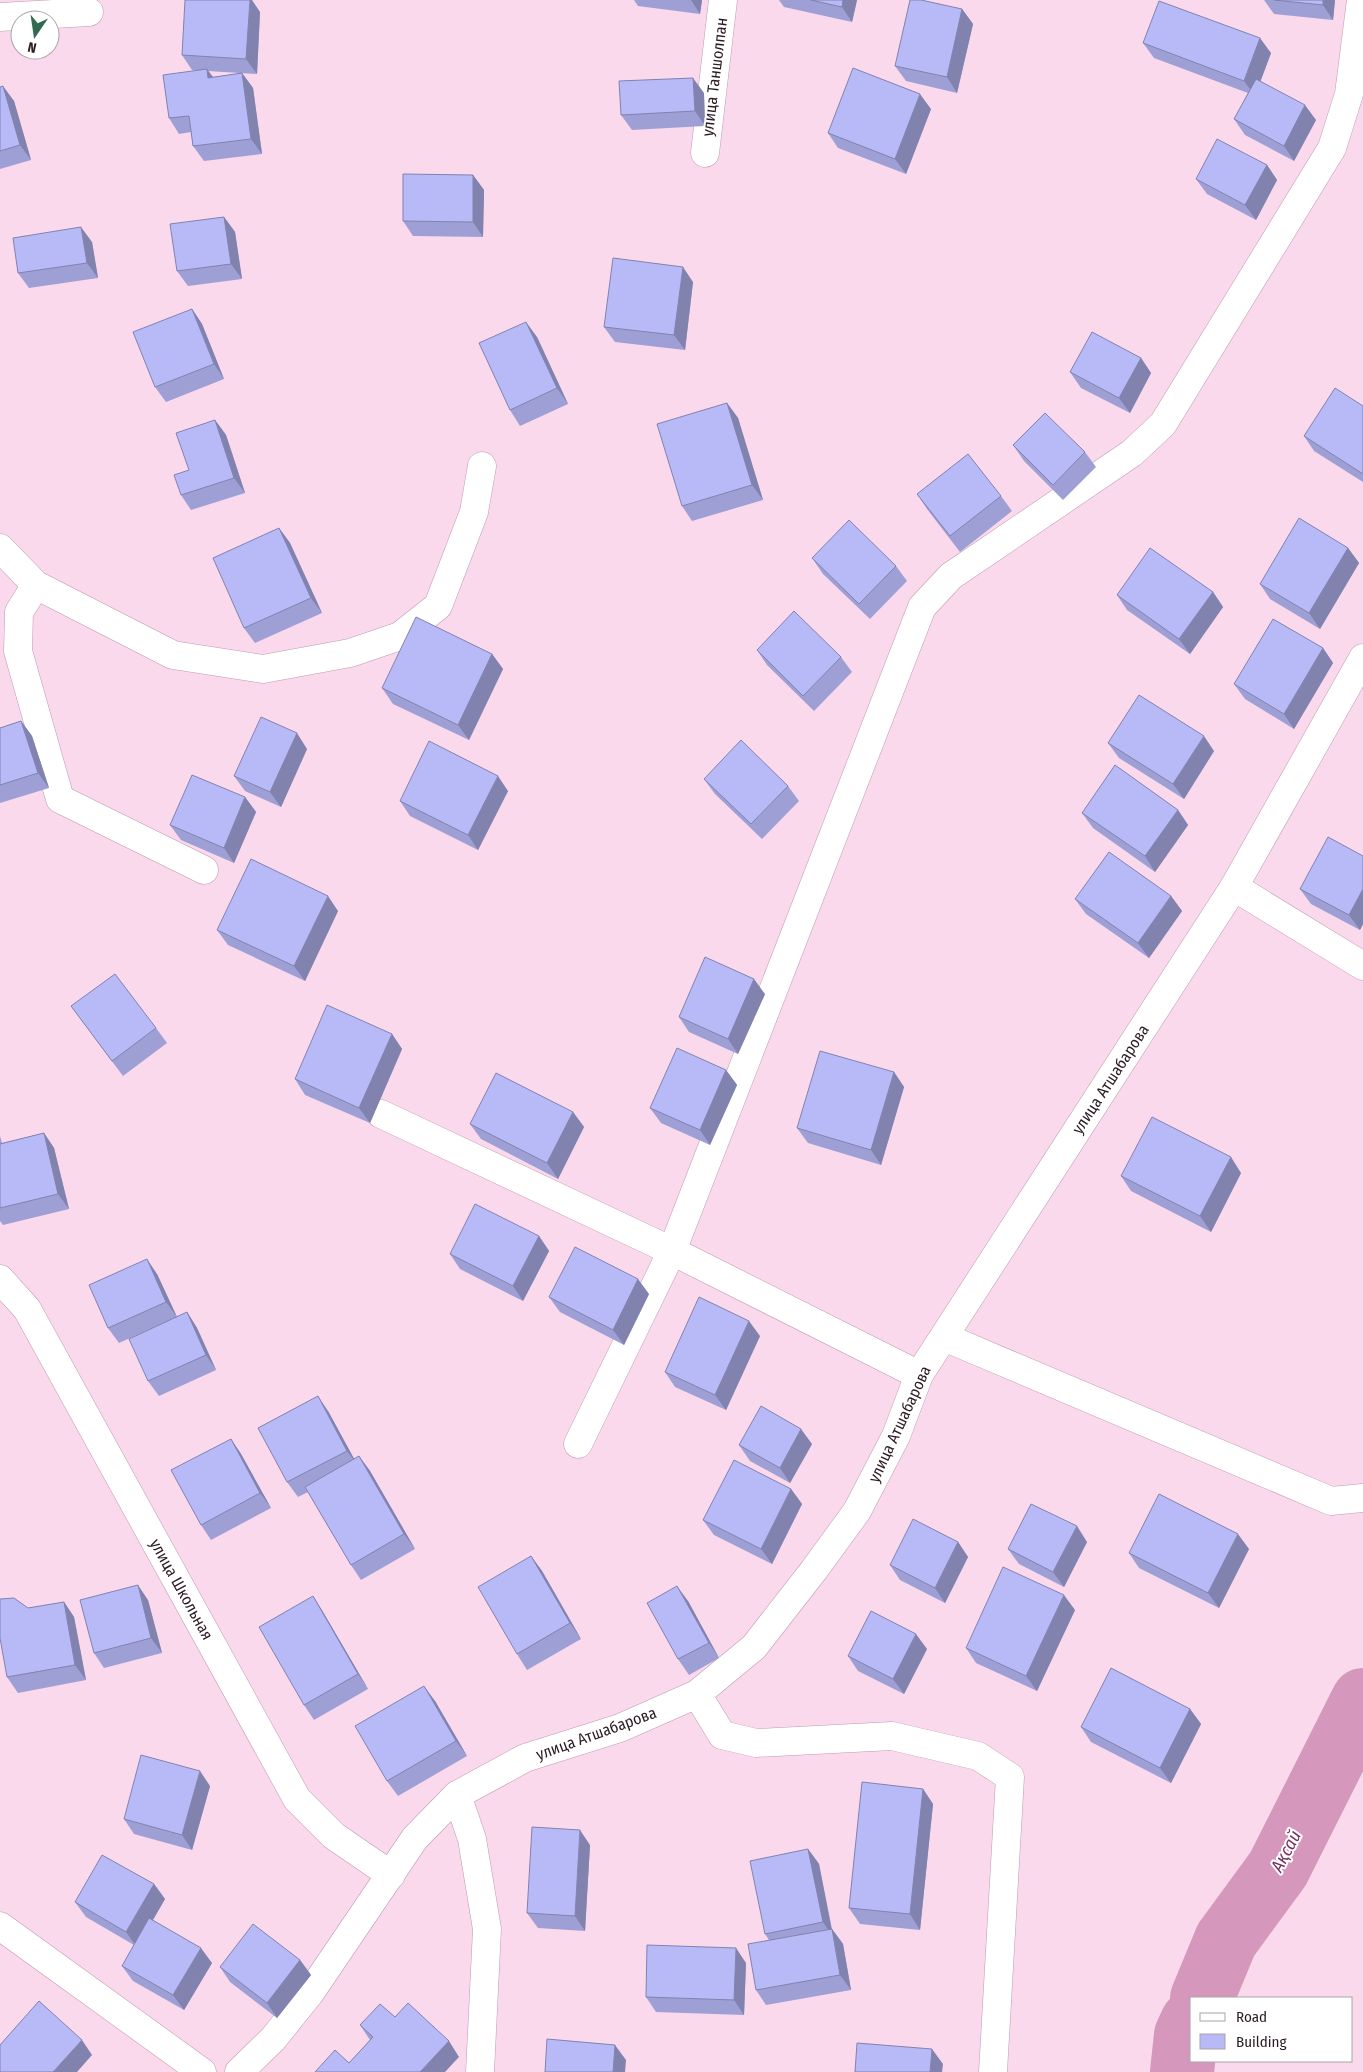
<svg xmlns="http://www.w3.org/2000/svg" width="1363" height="2072" font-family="'Fira Sans Condensed',sans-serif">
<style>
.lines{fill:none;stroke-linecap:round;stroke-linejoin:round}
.river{stroke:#d597bc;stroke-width:64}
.minor-casing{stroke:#c09ab0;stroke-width:29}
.minor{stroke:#fff;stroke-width:28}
.wall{fill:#9ea0d5}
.shaded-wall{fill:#8182ae}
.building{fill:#b8baf8;stroke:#8182ae}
.labels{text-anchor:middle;stroke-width:4;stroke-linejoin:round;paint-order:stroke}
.street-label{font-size:16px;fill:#2a1b24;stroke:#fff}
.water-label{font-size:18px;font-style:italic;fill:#793060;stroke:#fff}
</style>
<rect width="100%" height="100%" fill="#fad9ec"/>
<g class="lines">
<!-- river -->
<g class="river">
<polyline points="1202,1998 1226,1940 1278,1869 1363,1700"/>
<polyline points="1182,2072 1186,2035 1192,2022"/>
</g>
<defs>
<g id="minor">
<polyline points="0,17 89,12"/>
<polyline points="705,153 723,0"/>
<polyline points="0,548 36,585 173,655 263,669 350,653 400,636 438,606 474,512 482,466"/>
<polyline points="36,585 19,612 18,651 60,799 204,870"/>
<polyline points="1234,887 1363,966"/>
<polyline points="381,1114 672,1251 919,1375"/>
<polyline points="0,1279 27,1309 297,1799 334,1836 391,1875"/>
<polyline points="944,1337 1331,1501 1363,1498"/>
<polyline points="578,1444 672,1251 922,607 951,576 1132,453 1163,424 1332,148 1349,94 1361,0"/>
<polyline points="697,1694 722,1735 756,1743 892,1736 978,1756 1010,1777 993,2072"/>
<polyline points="457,1795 472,1839 487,1929 480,2072"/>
<polyline points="0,1926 202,2072"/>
<polyline points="239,2072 273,2039 310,1993 415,1838 457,1795 525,1758 620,1728 697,1694 754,1647 814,1570 857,1511 896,1436 919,1375 1234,887 1363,658"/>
</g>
</defs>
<!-- minor casing -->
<use href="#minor" class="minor-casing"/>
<!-- minor -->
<use href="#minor" class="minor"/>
</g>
<!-- wall -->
<g class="wall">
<polygon points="634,0 702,0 700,14 638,6"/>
<polygon points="779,0 857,0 852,22 784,7"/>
<polygon points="1264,0 1335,0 1333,20 1274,14"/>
<polygon points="962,9 973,24 957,93 906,81 895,66"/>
<polygon points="260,12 257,74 208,71 213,77 242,73 253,88 262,154 204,161 193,146 191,132 179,134 169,118 199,70 192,70 182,55"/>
<polygon points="1143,43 1271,53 1260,82 1316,120 1294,161 1245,135 1234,119 1248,93 1154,58"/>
<polygon points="0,87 14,101 31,160 0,169"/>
<polygon points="704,93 705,126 632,130 621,115"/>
<polygon points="931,109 906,174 838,148 828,133"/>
<polygon points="1267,165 1277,180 1256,220 1207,194 1196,179"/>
<polygon points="473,175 484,190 483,237 413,236 403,221"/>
<polygon points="224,217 235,232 242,279 188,286 177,271"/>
<polygon points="92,242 98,278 29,288 18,273"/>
<polygon points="693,282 685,350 615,342 604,327"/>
<polygon points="192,309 202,324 224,379 166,402 155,387"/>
<polygon points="537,337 568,404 520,426 510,410"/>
<polygon points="1141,358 1151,373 1130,413 1081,388 1070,372"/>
<polygon points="727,403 738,418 763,500 692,521 682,506"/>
<polygon points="1363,406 1363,482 1314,451 1304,436"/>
<polygon points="215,420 226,435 245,493 191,510 181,495 189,470"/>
<polygon points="1013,445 1085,452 1096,467 1063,500 1024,461"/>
<polygon points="917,494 1001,496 1012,511 960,552 927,509"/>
<polygon points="279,528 290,543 322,613 255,643 244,628"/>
<polygon points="1348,548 1359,563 1320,629 1270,599 1260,584"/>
<polygon points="812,558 896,566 907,581 870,619 823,574"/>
<polygon points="1213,592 1223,607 1190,654 1127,610 1117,595"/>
<polygon points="1323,648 1333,663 1294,729 1245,699 1234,684"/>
<polygon points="757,650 841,657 852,672 814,711 767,665"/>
<polygon points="492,654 503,669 469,740 393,704 382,688"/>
<polygon points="21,721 32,736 49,788 0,803 0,728"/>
<polygon points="1108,743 1214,751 1184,799 1119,758"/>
<polygon points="307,749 281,807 245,791 234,776"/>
<polygon points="704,779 788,786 799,801 762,839 715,794"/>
<polygon points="508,791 478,850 410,816 400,801"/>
<polygon points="245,797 256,812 234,863 181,840 170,825"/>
<polygon points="1178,810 1188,825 1155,872 1093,828 1082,813"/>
<polygon points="1363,856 1363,924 1360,930 1311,904 1300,889"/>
<polygon points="1171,896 1182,911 1149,958 1086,914 1075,899"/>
<polygon points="338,911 305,981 228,945 217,930"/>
<polygon points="765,994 738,1054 689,1032 679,1017"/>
<polygon points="71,1006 156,1028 167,1043 123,1076"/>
<polygon points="392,1034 402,1049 370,1123 305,1095 295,1079"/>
<polygon points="726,1070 737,1085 710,1145 661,1123 650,1108"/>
<polygon points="894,1072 904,1087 881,1165 808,1143 797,1128"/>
<polygon points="573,1112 584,1127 558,1179 481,1139 470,1124"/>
<polygon points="44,1133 54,1148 69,1209 3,1225 0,1221 0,1136 2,1143"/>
<polygon points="1241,1173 1211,1232 1131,1191 1121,1176"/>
<polygon points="539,1236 549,1251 523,1301 460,1269 450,1254"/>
<polygon points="157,1274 177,1317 119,1343 108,1328"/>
<polygon points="649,1294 624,1345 560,1312 549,1297"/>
<polygon points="187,1312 197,1328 216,1370 159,1396 148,1381"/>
<polygon points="760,1336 726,1410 675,1387 665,1372"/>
<polygon points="328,1411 354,1459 359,1456 370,1471 415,1549 361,1580 351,1565 308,1492 298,1497 287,1482"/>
<polygon points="231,1439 241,1454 271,1508 211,1540 201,1525"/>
<polygon points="812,1444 790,1483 750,1461 739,1445"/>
<polygon points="791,1489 802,1504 772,1564 714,1535 703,1520"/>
<polygon points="958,1542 968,1557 945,1603 900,1580 890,1565"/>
<polygon points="1087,1542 1064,1587 1019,1564 1008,1549"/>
<polygon points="1249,1549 1219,1608 1139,1568 1129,1553"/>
<polygon points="531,1556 542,1571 581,1639 527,1670 517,1654"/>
<polygon points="313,1596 323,1612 368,1689 314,1720 304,1705"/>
<polygon points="148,1600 162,1653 104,1668 94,1653"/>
<polygon points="688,1601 719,1658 689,1675 678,1659"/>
<polygon points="64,1602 74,1617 86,1680 18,1693 7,1677 28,1608"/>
<polygon points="1075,1610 1037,1691 976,1663 966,1648"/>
<polygon points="927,1649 904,1694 858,1671 848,1656"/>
<polygon points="435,1701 467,1756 398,1796 387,1781"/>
<polygon points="1190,1709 1201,1724 1171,1783 1091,1742 1081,1727"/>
<polygon points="210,1786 192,1850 134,1834 124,1819"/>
<polygon points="923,1789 933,1804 920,1930 860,1924 849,1908"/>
<polygon points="590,1845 585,1931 538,1928 527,1913"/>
<polygon points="808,1849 819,1864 832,1929 843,1944 851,1990 766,2005 756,1990 769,1940 765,1934"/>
<polygon points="154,1884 165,1899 153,1920 212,1963 184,2010 133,1981 122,1966 134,1945 86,1917 75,1902"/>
<polygon points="300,1960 311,1975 277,2018 230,1982 220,1967"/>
<polygon points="746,1963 744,2015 656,2012 646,1997"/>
<polygon points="395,2017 459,2057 349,2063 370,2040 360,2025"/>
</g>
<!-- shaded-wall -->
<g class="shaded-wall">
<polygon points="250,0 252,0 260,12 257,74 246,59"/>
<polygon points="691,0 702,0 700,14"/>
<polygon points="843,0 857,0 852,22 842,7"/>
<polygon points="1323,0 1335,0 1333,20 1323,5"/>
<polygon points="962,9 973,24 957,93 947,77"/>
<polygon points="1260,38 1271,53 1255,96 1244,81"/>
<polygon points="207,69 218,84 208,78"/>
<polygon points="242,73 253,88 262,154 251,139"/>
<polygon points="693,78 704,93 705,126 695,111"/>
<polygon points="3,86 14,101 31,160 20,145"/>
<polygon points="920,94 931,109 906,174 895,159"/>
<polygon points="1305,105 1316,120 1294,161 1284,146"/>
<polygon points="1267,165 1277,180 1256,220 1245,205"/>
<polygon points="473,175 484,190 483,237 473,222"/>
<polygon points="224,217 235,232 242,279 231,264"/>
<polygon points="81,227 92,242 98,278 87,263"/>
<polygon points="683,267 693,282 685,350 674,335"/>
<polygon points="192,309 202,324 224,379 214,364"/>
<polygon points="526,322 537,337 568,404 557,388"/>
<polygon points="1141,358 1151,373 1130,413 1119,398"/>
<polygon points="727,403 738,418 763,500 752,485"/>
<polygon points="215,420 226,435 245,493 234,478"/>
<polygon points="279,528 290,543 322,613 311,598"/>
<polygon points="1348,548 1359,563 1320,629 1309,613"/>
<polygon points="1213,592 1223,607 1190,654 1179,639"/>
<polygon points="1323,648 1333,663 1294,729 1284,714"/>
<polygon points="492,654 503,669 469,740 458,725"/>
<polygon points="21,721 32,736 49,788 38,773"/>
<polygon points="297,733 307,749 281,807 270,792"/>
<polygon points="1204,736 1214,751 1184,799 1173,784"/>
<polygon points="498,776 508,791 478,850 468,835"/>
<polygon points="245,797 256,812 234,863 224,848"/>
<polygon points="1178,810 1188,825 1155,872 1145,856"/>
<polygon points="1363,889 1363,924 1360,930 1349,915"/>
<polygon points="328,896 338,911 305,981 294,966"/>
<polygon points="1171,896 1182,911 1149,958 1138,943"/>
<polygon points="754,979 765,994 738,1054 728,1039"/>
<polygon points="392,1034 402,1049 370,1123 359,1108"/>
<polygon points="726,1070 737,1085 710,1145 700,1130"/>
<polygon points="894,1072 904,1087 881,1165 871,1150"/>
<polygon points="573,1112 584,1127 558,1179 547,1163"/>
<polygon points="44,1133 54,1148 69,1209 58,1194"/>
<polygon points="1231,1157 1241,1173 1211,1232 1200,1216"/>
<polygon points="539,1236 549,1251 523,1301 513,1286"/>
<polygon points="147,1259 157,1274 177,1317 166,1302"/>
<polygon points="638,1279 649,1294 624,1345 613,1330"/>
<polygon points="187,1312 197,1328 216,1370 206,1355"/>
<polygon points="749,1321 760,1336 726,1410 715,1395"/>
<polygon points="318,1396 328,1411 358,1466 347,1451"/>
<polygon points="801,1429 812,1444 790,1483 780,1468"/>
<polygon points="231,1439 241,1454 271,1508 260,1493"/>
<polygon points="359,1456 370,1471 415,1549 404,1534"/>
<polygon points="791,1489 802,1504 772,1564 761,1549"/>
<polygon points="1077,1526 1087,1542 1064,1587 1053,1572"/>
<polygon points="1238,1534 1249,1549 1219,1608 1208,1593"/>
<polygon points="958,1542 968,1557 945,1603 935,1588"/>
<polygon points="531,1556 542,1571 581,1639 570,1623"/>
<polygon points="138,1585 148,1600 162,1653 151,1638"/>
<polygon points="677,1586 688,1601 719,1658 709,1643"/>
<polygon points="1064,1595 1075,1610 1037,1691 1026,1676"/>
<polygon points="313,1596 323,1612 368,1689 358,1674"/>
<polygon points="64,1602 74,1617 86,1680 75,1665"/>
<polygon points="916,1634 927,1649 904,1694 893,1679"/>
<polygon points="424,1686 435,1701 467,1756 456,1741"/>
<polygon points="1190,1709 1201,1724 1171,1783 1160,1768"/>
<polygon points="200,1771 210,1786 192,1850 182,1835"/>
<polygon points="923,1789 933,1804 920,1930 910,1914"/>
<polygon points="580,1830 590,1845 585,1931 575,1916"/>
<polygon points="808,1849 819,1864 833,1937 823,1922"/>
<polygon points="154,1884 165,1899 137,1947 126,1932"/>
<polygon points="832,1929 843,1944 851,1990 840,1975"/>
<polygon points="201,1948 212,1963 184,2010 173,1995"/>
<polygon points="736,1948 746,1963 744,2015 734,2000"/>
<polygon points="300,1960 311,1975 277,2018 267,2003"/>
<polygon points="82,2040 92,2055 77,2072 53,2072"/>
<polygon points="449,2041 459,2057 445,2072 420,2072"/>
<polygon points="615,2045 626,2060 625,2072 613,2072"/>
<polygon points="932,2049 943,2064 942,2072 930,2072"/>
</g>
<!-- building -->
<g class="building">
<polygon points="185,0 250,0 246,59 182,55"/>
<polygon points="811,0 843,0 842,7"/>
<polygon points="910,0 921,0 962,9 947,77 895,66"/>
<polygon points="1274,0 1323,0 1323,5"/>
<polygon points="1159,1 1260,38 1244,81 1143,43"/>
<polygon points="853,68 920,94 895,159 828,133"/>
<polygon points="207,69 208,78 242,73 251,139 193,146 189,116 169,118 163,75"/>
<polygon points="693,78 695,111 621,115 619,81"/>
<polygon points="1256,79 1305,105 1284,146 1234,119"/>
<polygon points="3,86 20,145 0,151 0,87"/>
<polygon points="1217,139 1267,165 1245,205 1196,179"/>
<polygon points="403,174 473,175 473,222 403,221"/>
<polygon points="224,217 231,264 177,271 170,224"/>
<polygon points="81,227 87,263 18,273 13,238"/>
<polygon points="613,258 683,267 674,335 604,327"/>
<polygon points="192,309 214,364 155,387 133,332"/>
<polygon points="526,322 557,388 510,410 479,343"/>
<polygon points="1092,332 1141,358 1119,398 1070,372"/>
<polygon points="1335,388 1363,406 1363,474 1304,436"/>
<polygon points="727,403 752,485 682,506 657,424"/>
<polygon points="1045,413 1085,452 1053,485 1013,445"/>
<polygon points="215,420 234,478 181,495 174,475 189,470 176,433"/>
<polygon points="968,454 1001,496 950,536 917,494"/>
<polygon points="1299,518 1348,548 1309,613 1260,584"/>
<polygon points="849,520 896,566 859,604 812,558"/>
<polygon points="279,528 311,598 244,628 213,558"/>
<polygon points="1150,548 1213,592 1179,639 1117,595"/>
<polygon points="794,611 841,657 803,696 757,650"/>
<polygon points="416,617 492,654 458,725 382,688"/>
<polygon points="1273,619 1323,648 1284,714 1234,684"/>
<polygon points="1139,695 1204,736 1173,784 1108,743"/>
<polygon points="261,717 297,733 270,792 234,776"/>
<polygon points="21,721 38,773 0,785 0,728"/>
<polygon points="741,740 788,786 751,824 704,779"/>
<polygon points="429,741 498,776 468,835 400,801"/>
<polygon points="1115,765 1178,810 1145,856 1082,813"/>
<polygon points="192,775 245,797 224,848 170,825"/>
<polygon points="1328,837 1363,856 1363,889 1349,915 1300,889"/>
<polygon points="1109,852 1171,896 1138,943 1075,899"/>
<polygon points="251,859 328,896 294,966 217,930"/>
<polygon points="705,957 754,979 728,1039 679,1017"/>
<polygon points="115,974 156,1028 112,1061 71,1006"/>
<polygon points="327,1005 392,1034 359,1108 295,1079"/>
<polygon points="677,1048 726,1070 700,1130 650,1108"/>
<polygon points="820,1051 894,1072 871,1150 797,1128"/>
<polygon points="496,1073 573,1112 547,1163 470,1124"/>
<polygon points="1152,1117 1231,1157 1200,1216 1121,1176"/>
<polygon points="44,1133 58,1194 0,1208 0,1144"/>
<polygon points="475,1204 539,1236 513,1286 450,1254"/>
<polygon points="575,1247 638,1279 613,1330 549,1297"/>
<polygon points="147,1259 166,1302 108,1328 89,1285"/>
<polygon points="699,1297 749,1321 715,1395 665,1372"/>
<polygon points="187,1312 206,1355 148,1381 129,1339"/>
<polygon points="318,1396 347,1451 287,1482 258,1428"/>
<polygon points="761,1406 801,1429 780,1468 739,1445"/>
<polygon points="231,1439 260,1493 201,1525 171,1470"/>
<polygon points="359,1456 404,1534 351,1565 305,1487"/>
<polygon points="734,1460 791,1489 761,1549 703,1520"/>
<polygon points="1159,1494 1238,1534 1208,1593 1129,1553"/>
<polygon points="1031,1504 1077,1526 1053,1572 1008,1549"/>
<polygon points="913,1519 958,1542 935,1588 890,1565"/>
<polygon points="531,1556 570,1623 517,1654 478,1587"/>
<polygon points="1003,1567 1064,1595 1026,1676 966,1648"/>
<polygon points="138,1585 151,1638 94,1653 80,1600"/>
<polygon points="677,1586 709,1643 678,1659 647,1603"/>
<polygon points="313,1596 358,1674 304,1705 259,1627"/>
<polygon points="14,1598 28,1608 64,1602 75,1665 7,1677 0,1638 0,1599"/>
<polygon points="871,1611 916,1634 893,1679 848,1656"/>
<polygon points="1111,1668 1190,1709 1160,1768 1081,1727"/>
<polygon points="424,1686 456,1741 387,1781 355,1726"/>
<polygon points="141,1755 200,1771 182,1835 124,1819"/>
<polygon points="862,1782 923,1789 910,1914 849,1908"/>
<polygon points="532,1827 580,1830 575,1916 527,1913"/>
<polygon points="808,1849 823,1922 765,1934 750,1861"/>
<polygon points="102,1855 154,1884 126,1932 75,1902"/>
<polygon points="149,1918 201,1948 173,1995 122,1966"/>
<polygon points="253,1924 300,1960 267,2003 220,1967"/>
<polygon points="832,1929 840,1975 756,1990 748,1944"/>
<polygon points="647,1945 736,1948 734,2000 646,1997"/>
<polygon points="39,2001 82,2040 53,2072 0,2072 0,2045"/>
<polygon points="408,2003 449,2041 420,2072 315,2072 335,2050 349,2063 373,2037 360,2025 380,2004 395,2017"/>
<polygon points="547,2039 615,2045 613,2072 545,2072"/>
<polygon points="857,2043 932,2049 930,2072 855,2072"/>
</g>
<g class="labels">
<!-- street labels -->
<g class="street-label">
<text transform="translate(714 77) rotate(-83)" y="6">улица Таншолпан</text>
<text transform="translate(1110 1079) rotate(-57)" y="6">улица Атшабарова</text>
<text transform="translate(899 1424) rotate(-65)" y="6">улица Атшабарова</text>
<text transform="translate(182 1589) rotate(61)" y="6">улица Школьная</text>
<text transform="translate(596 1733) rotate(-20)" y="6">улица Атшабарова</text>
</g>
<!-- water labels -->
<g class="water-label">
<text transform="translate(1286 1851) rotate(-62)" y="6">Ақсай</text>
</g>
</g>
<!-- legend -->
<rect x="1190" y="1997" width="162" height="65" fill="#ffffff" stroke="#aaa4a7"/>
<rect x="1200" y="2013" width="25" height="8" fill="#ffffff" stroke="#aaa4a7"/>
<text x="1236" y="2022" font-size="15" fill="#2a1b24">Road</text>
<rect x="1200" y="2034" width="25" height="15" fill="#b8baf8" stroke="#aaa4a7"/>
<text x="1236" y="2047" font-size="15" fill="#2a1b24">Building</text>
<!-- north arrow -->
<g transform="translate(35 35) rotate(193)"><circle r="24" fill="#ffffff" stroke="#aaa4a7"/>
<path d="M0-4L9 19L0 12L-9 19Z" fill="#336a52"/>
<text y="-8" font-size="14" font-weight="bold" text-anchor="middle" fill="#2a1b24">N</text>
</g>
</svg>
